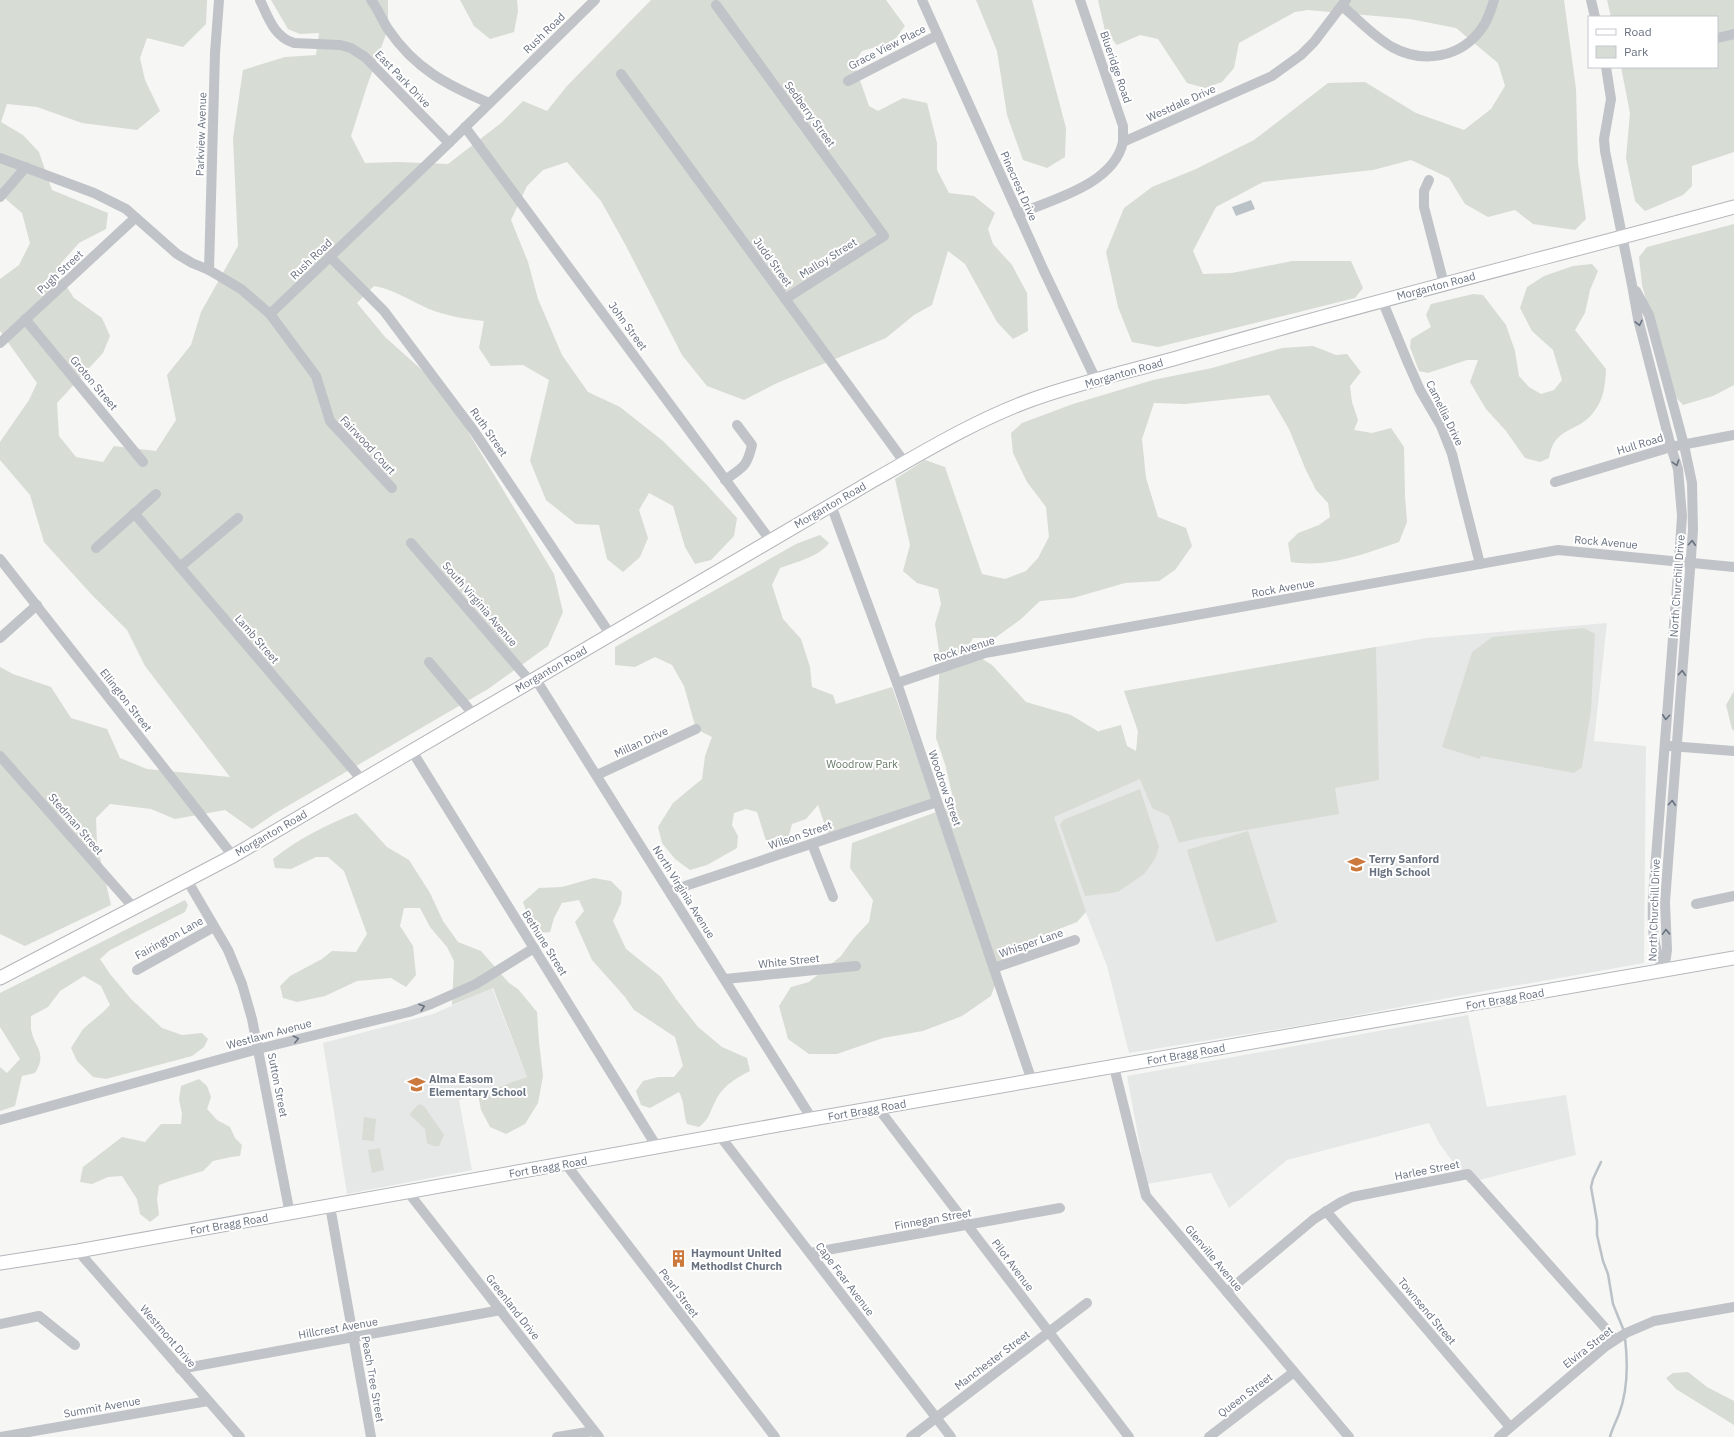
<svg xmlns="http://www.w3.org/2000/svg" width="1734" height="1437" font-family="'IBM Plex Sans',sans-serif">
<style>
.built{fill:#e6e8e7}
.green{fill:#d7dcd5}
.water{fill:#bbc2c7}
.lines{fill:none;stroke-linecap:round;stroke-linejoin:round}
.stream{stroke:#bbc2c7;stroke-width:2.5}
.major-casing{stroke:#b4b6bb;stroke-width:15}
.minor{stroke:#c0c3c7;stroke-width:10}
.major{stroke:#fff;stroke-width:13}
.oneway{stroke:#697281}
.labels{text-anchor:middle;stroke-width:4;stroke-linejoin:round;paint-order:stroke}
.street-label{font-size:11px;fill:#697281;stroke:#fff}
.park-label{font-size:11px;fill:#677967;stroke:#fff}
.poi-label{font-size:11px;font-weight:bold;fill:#697281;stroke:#fff;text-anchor:start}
</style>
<rect width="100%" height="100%" fill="#f6f6f4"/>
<!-- built -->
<g class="built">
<polygon points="1607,623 1594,741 1646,746 1644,963 1485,991 1310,1024 1129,1053 1107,966 1049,819 1137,751 1138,731 1124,691 1427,638"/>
<polygon points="492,988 527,1077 459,1100 472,1170 347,1194 323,1043 433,1014"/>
<polygon points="1468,1015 1487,1107 1566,1095 1576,1155 1468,1183 1439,1143 1429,1123 1287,1160 1229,1208 1211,1173 1147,1184 1127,1076"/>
</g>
<!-- green -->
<g class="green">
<path d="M0 0H207L206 24 183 47 147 38 140 58 145 80 160 111 137 130 82 123 37 107 7 104 1 122 23 135 39 152 52 190 108 213 106 229 79 243 61 263 59 275 74 298 102 318 110 336 103 353 57 403 59 436 76 457 103 462 114 446 156 451 176 420 167 375 191 345 201 312 238 246 233 138 243 70 285 57 316 55 319 33 300 34 288 29 271 0H388V29L367 86 351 136 365 163 398 162 448 164 501 123 523 101 547 111 567 86 651 0H886L905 26 893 42 862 51 854 63 869 106 878 111 903 98 927 103 937 143V170L949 193 974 196 995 213 988 229 993 244 1012 265 1027 293 1028 331 1013 339 997 322 965 264 948 251 932 305 914 315 886 338 777 383 744 400 707 386 682 355 625 244 601 201 567 162 543 170 527 186 511 220 528 262 538 299 562 355 588 392 620 407 663 441 706 484 737 518 734 536 711 560 695 564 685 547 673 506 649 493 639 510 648 538 640 557 623 572 607 559 599 525 576 524 546 500 530 461 549 380 523 365 491 366 479 348 484 321C465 319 447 316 429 309 411 301 393 289 374 286L357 303 385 337 441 387 554 574 563 612 548 646 488 689 274 814 252 829 225 810 175 819 151 809 110 804 96 818 97 844 111 905 25 946 0 934V667L13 674 51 687 71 718 107 729 120 758 147 769 230 777 145 666 127 630 92 595 44 542 30 495 0 460V442L29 400 37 383 0 331V279L19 265 30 243 22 213 0 194Z"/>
<polygon points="460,0 517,0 518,11 514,32 490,39 474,26"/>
<polygon points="976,0 1032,0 1066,128 1065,157 1047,168 1023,160 1007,115 997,51"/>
<polygon points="1098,0 1564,0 1576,89 1578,163 1586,219 1575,230 1533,224 1515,210 1488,217 1465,204 1449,178 1411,160 1373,170 1263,182 1216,207 1193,251 1203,274 1232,273 1292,261 1351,261 1363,288 1355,298 1158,347 1132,342 1118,307 1106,252 1124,208 1152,187 1196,169 1254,140 1328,83 1365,82 1416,113 1464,130 1491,109 1505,86 1498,63 1456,28 1410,19 1308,10 1295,12 1239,43 1234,68 1222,82 1205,88 1187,83 1158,39 1140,35 1117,45 1105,31"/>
<polygon points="1607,0 1734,0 1734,152 1692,166 1692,186 1683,195 1645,211 1635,201 1626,158 1630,113 1621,67 1717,67 1717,17 1611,17"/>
<polygon points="1734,224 1734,385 1713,396 1683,405 1672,393 1667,376 1642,285 1639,257 1647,247"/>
<path d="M1592 264 1598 271 1590 290 1585 313 1575 330 1606 369C1605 387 1604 399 1593 413 1578 433 1554 426 1549 458L1540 462 1525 458 1506 431 1486 409 1470 382 1478 360H1467L1428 373 1419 371 1410 347 1411 339 1431 327 1426 315 1431 304 1473 294 1483 295 1506 325 1515 351 1519 376 1529 387 1541 394 1554 390 1562 380 1553 350 1532 331 1520 308 1527 287 1544 276 1573 266Z"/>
<path d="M1313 346 1336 355 1347 354 1361 372 1350 386 1352 402 1358 420 1354 430 1372 433 1391 428 1404 447 1405 496 1407 522 1399 542C1364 554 1329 568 1291 562L1288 543 1298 533 1319 525 1330 517 1328 503 1316 490 1305 468 1289 429 1269 395 1185 404 1154 403 1142 439 1146 478 1158 517 1186 528 1192 546 1175 570 1159 581 1125 583 1073 598 1040 601 1021 619 995 638H973L967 649 992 665 1026 702 1071 715 1099 732V731L1121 725 1127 746 1136 751 1138 731 1124 691 1376 647 1379 780 1335 788 1339 814 1199 838 1179 843 1169 816 1152 808 1140 779 1054 817 1086 912 1077 922 1008 949 991 996 962 1016 923 1031 883 1038 837 1054H809L788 1039 779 1006 791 987 809 982 841 956 854 938 869 922 873 900 850 868 852 843 947 808 953 798 945 764 936 738 940 658 935 624 941 604 938 589 917 583 903 571 910 545 895 479 925 460 945 467 982 574 1005 579 1026 571 1038 558 1049 537 1046 507 1027 482 1013 453 1011 433 1022 423 1073 404 1153 380 1212 368 1282 348Z"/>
<path d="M820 535 829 543C819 557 796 562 780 568L772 585 783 619 801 639 810 667 812 687 833 695 836 704 892 687 932 799 828 834 818 805 806 819 792 824 788 839 777 850 768 847 757 812 746 809 734 813 732 825 738 836 737 848 707 865 690 870 675 859 662 843 658 827 673 803 702 779 705 756 712 737 696 729 684 686 672 665 655 657 635 667 615 665V647L796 544Z"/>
<polygon points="1584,628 1595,634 1591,710 1582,767 1574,773 1481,756 1480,759 1442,747 1472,652 1492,637"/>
<polygon points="1734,691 1734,731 1732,729 1726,705"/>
<polygon points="1140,789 1159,847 1155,859 1144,874 1118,892 1085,896 1060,825 1063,820"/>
<path d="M356 813 387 847 409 860 430 893 443 921 458 942 481 951 509 983 518 989 537 1012 539 1042 543 1076 538 1103 525 1124 506 1134 490 1127 481 1110 478 1094 527 1077 493 988 452 1005 454 961 447 947 430 927 420 908H404L400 926 413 946 416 975 406 987 391 978 357 981 325 996 297 1002 283 998 280 986 290 976 322 959 332 951 356 952 367 934 344 871 328 857H316L291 869 275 868 273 859C298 839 326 825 356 813Z"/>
<polygon points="1248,831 1277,922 1216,942 1187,850"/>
<path d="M594 878 611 881 622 892 621 903 613 921 626 949 661 977 676 999 698 1027 722 1047 747 1058 750 1071C734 1079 721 1087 714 1104 708 1116 710 1118 699 1127L687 1124C683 1112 685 1103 679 1092L650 1108 641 1105 636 1091 643 1081 658 1077H674L683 1066 675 1037 634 1010 625 997 592 960 575 922 584 911 579 900 562 903 554 918 550 932 537 933 529 919 523 902 539 888 562 887Z"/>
<path d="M185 900 188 905 185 912 110 950 100 959 110 974 131 999 162 1028 182 1035 202 1033 208 1039 204 1047 192 1056 106 1079 93 1077 77 1061 71 1048 83 1029 102 1013 110 1005 101 986 84 976 60 991 48 1007 31 1016C31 1020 31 1025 31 1029 34 1048 48 1052 35 1073L22 1076 15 1106 0 1111V1067L7 1073 20 1059 0 1027V993Z"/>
<polygon points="199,1079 207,1086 211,1097 207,1109 217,1120 230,1127 235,1138 242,1145 240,1156 231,1157 213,1161 203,1171 173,1180 159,1185 157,1199 159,1215 150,1222 140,1214 137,1199 122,1176 108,1177 92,1184 80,1182 83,1167 122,1137 145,1142 161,1124 181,1124 182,1114 179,1099 181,1086"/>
<polygon points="419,1104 424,1106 444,1135 439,1146 433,1146 427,1143 425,1129 410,1115 411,1112"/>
<polygon points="364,1117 376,1119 374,1141 362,1140"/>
<polygon points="380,1148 384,1170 372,1173 368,1150"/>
<polygon points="1688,1372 1707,1387 1734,1401 1734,1425 1676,1389 1666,1378 1673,1373"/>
</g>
<!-- water -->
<polygon class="water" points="1251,200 1255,209 1236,216 1232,207"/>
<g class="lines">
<!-- stream -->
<g class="stream">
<polyline points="1601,1162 1593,1179 1591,1187 1597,1221 1597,1235 1603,1261 1608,1274 1613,1304 1624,1331"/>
<path d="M1610 1437C1612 1429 1616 1422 1619 1414 1628 1390 1628 1363 1625 1338"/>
</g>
<defs>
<g id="major">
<path d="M0 978 233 856 874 480C922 453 971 423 1023 403 1078 382 1137 370 1194 353 1373 301 1554 256 1734 207"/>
<polyline points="0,1263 78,1251 812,1119 1734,958"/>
</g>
</defs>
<!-- major casing -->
<use href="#major" class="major-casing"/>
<!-- minor -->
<g class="minor">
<path d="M260 0C268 17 274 37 294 43L340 45 351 48 365 57 449 143"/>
<path d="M371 0C378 9 382 20 388 29 415 69 447 85 489 103"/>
<polyline points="922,0 1044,271 1096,380"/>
<polyline points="1080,0 1123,126 1123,142"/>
<polyline points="1591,0 1595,17"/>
<polyline points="716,5 884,236 785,299"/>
<path d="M1342 6C1358 19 1373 36 1392 47 1423 64 1461 58 1482 28 1488 20 1491 10 1494 0"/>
<polyline points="1717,38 1734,34"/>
<path d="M1606 67 1611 99 1604 139 1605 151 1632 285 1638 319 1671 447 1678 469 1682 516 1679 561 1653 896C1652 925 1652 944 1664 971"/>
<polyline points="621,74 905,463"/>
<polyline points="848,81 938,35"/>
<polyline points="465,127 770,540"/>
<polyline points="0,158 94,193 126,209 177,254 192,263 209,270 241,289 270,314 316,376 330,421 392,488"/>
<polyline points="1429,180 1424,191 1424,207 1444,284"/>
<polyline points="0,197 26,167"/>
<path d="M1018 214C1054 199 1114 184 1123 142L1272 76 1301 55 1314 42 1346 0"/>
<polyline points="330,257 384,311 474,431 610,634"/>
<polyline points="209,270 215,53 219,0"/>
<polyline points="1636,291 1649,315 1684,445 1692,483 1693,530 1665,902 1667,950 1664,971"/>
<polyline points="1382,300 1408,363 1420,390 1441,426 1452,454 1480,564"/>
<polyline points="270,314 449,143 595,0"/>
<polyline points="25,319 143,462"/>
<polyline points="0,343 135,218"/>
<path d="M725 480C743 467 747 467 752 445L737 425"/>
<polyline points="1555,482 1671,447 1734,435"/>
<polyline points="831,505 897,683 1032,1081"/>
<polyline points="134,513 362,780"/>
<polyline points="411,543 530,681"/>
<polyline points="96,548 156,494"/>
<polyline points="0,559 233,856"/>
<polyline points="180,567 238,518"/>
<polyline points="0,638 37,605"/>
<polyline points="429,662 474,715"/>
<polyline points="535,678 812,1119"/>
<polyline points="897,683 985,653 1558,550 1734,567"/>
<polyline points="1670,746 1734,751"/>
<polyline points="412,751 657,1147"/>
<polyline points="0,756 134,908"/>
<polyline points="597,775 696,729"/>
<polyline points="812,844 833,897"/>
<polyline points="187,880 228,950 242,984 252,1019 290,1214"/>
<polyline points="670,891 937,802"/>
<polyline points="1696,904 1734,896"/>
<polyline points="994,968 1075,940"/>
<polyline points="137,970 214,927"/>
<polyline points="725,979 856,966"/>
<polyline points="1114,1067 1146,1196 1349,1437"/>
<polyline points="878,1108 1129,1437"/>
<polyline points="0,1120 258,1049 409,1012 431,1004 476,984 534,948"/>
<polyline points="720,1136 951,1437"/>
<polyline points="565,1163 775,1437"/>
<polyline points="408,1192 599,1437"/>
<polyline points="330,1206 371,1437"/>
<polyline points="1326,1211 1510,1427"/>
<polyline points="78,1251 240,1437"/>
<polyline points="810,1253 1060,1208"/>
<polyline points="1227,1292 1314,1219 1341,1202 1352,1197 1468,1174 1615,1339"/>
<polyline points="0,1324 39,1316 75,1345"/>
<polyline points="180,1369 501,1310"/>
<polyline points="0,1437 208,1401"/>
<polyline points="557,1437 594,1431"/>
<polyline points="911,1437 1087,1303"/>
<polyline points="1209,1437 1294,1372"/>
<polyline points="1499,1437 1606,1346 1626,1333 1654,1321 1734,1307"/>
</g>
<!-- major -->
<use href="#major" class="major"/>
</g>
<!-- one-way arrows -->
<defs><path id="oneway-chevron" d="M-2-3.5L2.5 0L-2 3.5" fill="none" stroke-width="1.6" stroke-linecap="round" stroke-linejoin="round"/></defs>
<g class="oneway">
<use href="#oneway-chevron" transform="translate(1639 323) rotate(77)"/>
<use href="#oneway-chevron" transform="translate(1676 463) rotate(72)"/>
<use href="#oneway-chevron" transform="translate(1692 543) rotate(-86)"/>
<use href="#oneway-chevron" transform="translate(1682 673) rotate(-86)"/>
<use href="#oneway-chevron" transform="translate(1666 717) rotate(94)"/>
<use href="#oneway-chevron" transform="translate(1672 803) rotate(-86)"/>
<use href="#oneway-chevron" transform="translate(1666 932) rotate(-92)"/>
<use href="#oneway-chevron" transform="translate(422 1007) rotate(-19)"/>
<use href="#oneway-chevron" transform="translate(296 1039) rotate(-14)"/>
</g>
<!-- icons -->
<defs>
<symbol id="school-bare" viewBox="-9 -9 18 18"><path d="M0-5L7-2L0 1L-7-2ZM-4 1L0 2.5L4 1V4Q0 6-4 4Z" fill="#cc793d" stroke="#fff" stroke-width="2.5" paint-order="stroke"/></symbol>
<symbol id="building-bare" viewBox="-9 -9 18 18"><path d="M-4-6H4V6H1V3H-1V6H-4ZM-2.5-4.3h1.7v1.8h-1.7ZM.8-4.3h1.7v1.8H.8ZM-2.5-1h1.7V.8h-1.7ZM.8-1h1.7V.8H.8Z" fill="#cc793d" stroke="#fff" stroke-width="2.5" paint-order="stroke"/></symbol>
</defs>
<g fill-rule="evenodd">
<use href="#school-bare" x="1344" y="852" width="25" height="25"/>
<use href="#school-bare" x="404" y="1072" width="25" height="25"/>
<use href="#building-bare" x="666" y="1246" width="25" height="25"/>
</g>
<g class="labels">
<!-- street labels -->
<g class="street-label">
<text transform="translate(544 33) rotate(-44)" y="4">Rush Road</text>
<text transform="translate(887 47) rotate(-27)" y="4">Grace View Place</text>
<text transform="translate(1116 67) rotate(71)" y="4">Blueridge Road</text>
<text transform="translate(403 79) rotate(46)" y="4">East Park Drive</text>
<text transform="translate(1181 103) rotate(-24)" y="4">Westdale Drive</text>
<text transform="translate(810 114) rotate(54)" y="4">Sedberry Street</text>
<text transform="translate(201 134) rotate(-88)" y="4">Parkview Avenue</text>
<text transform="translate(1019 186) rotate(66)" y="4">Pinecrest Drive</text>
<text transform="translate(828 258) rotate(-32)" y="4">Malloy Street</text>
<text transform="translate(311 259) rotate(-44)" y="4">Rush Road</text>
<text transform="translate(773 262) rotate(54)" y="4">Judd Street</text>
<text transform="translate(60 272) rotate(-43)" y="4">Pugh Street</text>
<text transform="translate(1436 286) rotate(-15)" y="4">Morganton Road</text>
<text transform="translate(628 326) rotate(54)" y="4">John Street</text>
<text transform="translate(1124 373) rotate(-16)" y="4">Morganton Road</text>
<text transform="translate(94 383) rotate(50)" y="4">Groton Street</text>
<text transform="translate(1445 413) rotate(64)" y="4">Camellia Drive</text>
<text transform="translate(489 432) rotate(55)" y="4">Ruth Street</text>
<text transform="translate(1640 444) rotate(-17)" y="4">Hull Road</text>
<text transform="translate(368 445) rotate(47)" y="4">Fairwood Court</text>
<text transform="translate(830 505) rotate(-30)" y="4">Morganton Road</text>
<text transform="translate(1606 542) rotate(5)" y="4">Rock Avenue</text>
<text transform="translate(1677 586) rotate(-86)" y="4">North Churchill Drive</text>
<text transform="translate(1283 588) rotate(-10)" y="4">Rock Avenue</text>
<text transform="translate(480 604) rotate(49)" y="4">South Virginia Avenue</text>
<text transform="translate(257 639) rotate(49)" y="4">Lamb Street</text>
<text transform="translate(964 649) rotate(-17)" y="4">Rock Avenue</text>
<text transform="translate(551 669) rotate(-30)" y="4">Morganton Road</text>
<text transform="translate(126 700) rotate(52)" y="4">Ellington Street</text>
<text transform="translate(641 742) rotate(-25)" y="4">Millan Drive</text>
<text transform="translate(945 788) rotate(71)" y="4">Woodrow Street</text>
<text transform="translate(76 824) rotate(49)" y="4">Stedman Street</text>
<text transform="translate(271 833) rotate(-30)" y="4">Morganton Road</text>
<text transform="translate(800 835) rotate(-19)" y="4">Wilson Street</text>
<text transform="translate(684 892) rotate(58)" y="4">North Virginia Avenue</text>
<text transform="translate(1654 910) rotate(-88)" y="4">North Churchill Drive</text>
<text transform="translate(169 938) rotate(-29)" y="4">Fairington Lane</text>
<text transform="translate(545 943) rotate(58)" y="4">Bethune Street</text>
<text transform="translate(1031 943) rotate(-19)" y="4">Whisper Lane</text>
<text transform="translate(789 961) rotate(-6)" y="4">White Street</text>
<text transform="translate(1505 999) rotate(-10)" y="4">Fort Bragg Road</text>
<text transform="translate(269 1034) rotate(-15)" y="4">Westlawn Avenue</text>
<text transform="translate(1186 1054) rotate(-10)" y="4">Fort Bragg Road</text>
<text transform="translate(278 1085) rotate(79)" y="4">Sutton Street</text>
<text transform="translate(867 1110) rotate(-10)" y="4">Fort Bragg Road</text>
<text transform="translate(548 1167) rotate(-10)" y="4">Fort Bragg Road</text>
<text transform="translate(1427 1170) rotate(-11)" y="4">Harlee Street</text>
<text transform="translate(933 1219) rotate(-10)" y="4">Finnegan Street</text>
<text transform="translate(229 1224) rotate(-10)" y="4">Fort Bragg Road</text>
<text transform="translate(1214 1258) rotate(50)" y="4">Glenville Avenue</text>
<text transform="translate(1013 1265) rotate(53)" y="4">Pilot Avenue</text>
<text transform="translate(845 1279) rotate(53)" y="4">Cape Fear Avenue</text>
<text transform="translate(679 1293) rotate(53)" y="4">Pearl Street</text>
<text transform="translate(513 1307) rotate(52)" y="4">Greenland Drive</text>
<text transform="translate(1427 1311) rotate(50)" y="4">Townsend Street</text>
<text transform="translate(338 1328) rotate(-10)" y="4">Hillcrest Avenue</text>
<text transform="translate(168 1336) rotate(49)" y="4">Westmont Drive</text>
<text transform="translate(1588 1347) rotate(-38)" y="4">Elvira Street</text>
<text transform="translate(992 1360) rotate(-37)" y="4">Manchester Street</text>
<text transform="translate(373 1379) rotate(80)" y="4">Peach Tree Street</text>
<text transform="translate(1245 1395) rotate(-37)" y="4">Queen Street</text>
<text transform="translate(102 1407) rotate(-10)" y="4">Summit Avenue</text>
</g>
<!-- park labels -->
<g class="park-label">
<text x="862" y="768">Woodrow Park</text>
</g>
<!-- poi labels -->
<g class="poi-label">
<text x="1369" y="863">Terry Sanford<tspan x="1369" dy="13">High School</tspan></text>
<text x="429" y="1083">Alma Easom<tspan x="429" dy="13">Elementary School</tspan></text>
<text x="691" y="1257">Haymount United<tspan x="691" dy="13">Methodist Church</tspan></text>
</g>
</g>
<!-- legend -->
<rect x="1588" y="16" width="130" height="52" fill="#ffffff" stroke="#c3c7cd"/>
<rect x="1596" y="29" width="20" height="6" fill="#ffffff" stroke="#c3c7cd"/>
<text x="1624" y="36" font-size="12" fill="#697281">Road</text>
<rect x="1596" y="46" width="20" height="12" fill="#d7dcd5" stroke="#c3c7cd"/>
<text x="1624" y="56" font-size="12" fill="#697281">Park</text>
</svg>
